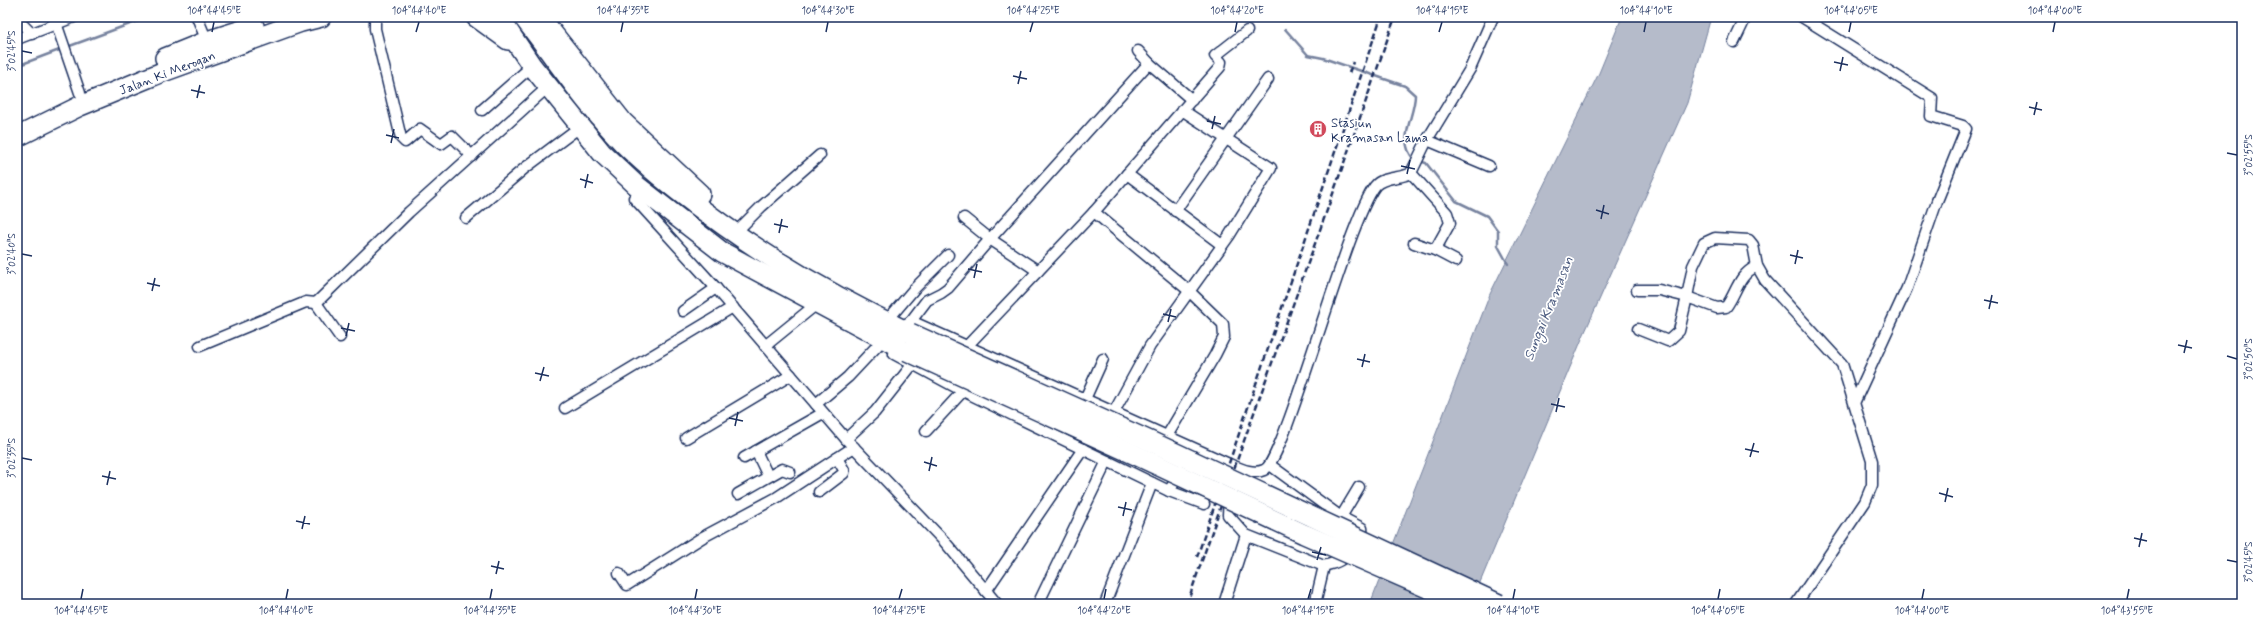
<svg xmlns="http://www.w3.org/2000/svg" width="2259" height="621" font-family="Mynerve,sans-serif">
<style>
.water{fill:#b5bbca;stroke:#77839f}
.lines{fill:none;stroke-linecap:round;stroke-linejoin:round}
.stream{stroke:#77839f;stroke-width:2.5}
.street-casing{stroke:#1b2f5e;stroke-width:13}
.highway-casing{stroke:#1b2f5e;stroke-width:22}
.street{stroke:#fff;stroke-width:10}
.highway{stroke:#fff;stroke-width:19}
.rail{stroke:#1b2f5e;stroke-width:2.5;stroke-dasharray:6 3;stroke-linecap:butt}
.highway-bridge-casing{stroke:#1b2f5e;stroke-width:22;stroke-linecap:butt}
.highway-bridge{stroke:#fff;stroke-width:19}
.ticks{fill:none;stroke:#1b2f5e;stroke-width:1.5}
.labels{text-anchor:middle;stroke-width:3.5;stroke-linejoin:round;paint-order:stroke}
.street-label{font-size:13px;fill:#1b2f5e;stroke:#fff}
.poi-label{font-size:13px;fill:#1b2f5e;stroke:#fff;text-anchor:start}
.water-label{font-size:14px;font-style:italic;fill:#49597e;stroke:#fff}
.neatline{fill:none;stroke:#1b2f5e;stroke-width:1.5}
.ticks-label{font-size:10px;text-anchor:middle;fill:#1b2f5e}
</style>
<rect width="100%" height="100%" fill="#fff"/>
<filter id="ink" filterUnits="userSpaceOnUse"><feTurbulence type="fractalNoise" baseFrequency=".025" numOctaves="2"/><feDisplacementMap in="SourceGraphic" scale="8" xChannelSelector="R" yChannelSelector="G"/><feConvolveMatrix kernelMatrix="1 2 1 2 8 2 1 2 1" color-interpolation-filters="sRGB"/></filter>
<g filter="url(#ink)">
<!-- water -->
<polygon class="water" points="1622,17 1711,17 1687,103 1584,334 1471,604 1370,604 1490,294 1599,73"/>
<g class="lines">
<!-- stream -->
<g class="stream">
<path d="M1285 29 1308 55 1323 58 1405 86 1415 95C1415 116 1396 141 1414 159"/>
<polyline points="67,47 149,17"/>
<polyline points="17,66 62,49"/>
<polyline points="1419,161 1426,163 1456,201 1487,216 1498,231 1498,246 1508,264"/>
</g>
<defs>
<g id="street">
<polyline points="54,17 80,93"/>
<polyline points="197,17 207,41"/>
<polyline points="375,17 375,29 401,138 405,142 420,129 441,144 452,136 472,156"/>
<polyline points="1802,17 1932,98 1931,116 1963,126 1966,129 1937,201 1907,288 1855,401"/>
<polyline points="17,19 32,34"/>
<polyline points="17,39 74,17"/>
<polyline points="1734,42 1746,17"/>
<polyline points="1149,63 1192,100"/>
<polyline points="482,110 532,66"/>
<polyline points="1427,140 1489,166"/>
<polyline points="1411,173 1447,213 1450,223 1435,250 1414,243"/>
<polyline points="1127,174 1222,245"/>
<polyline points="642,190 634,198 716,288 846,439 944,541 997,604"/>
<polyline points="1175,211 1268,79"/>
<polyline points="1094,212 1188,290 1223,324 1224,337 1215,355 1167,436"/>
<polyline points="466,218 525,168 581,126"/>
<polyline points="964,218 990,239 1149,63 1138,51"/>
<polyline points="741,227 762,206 820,155"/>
<polyline points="1435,250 1456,261"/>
<polyline points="1637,290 1659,290 1687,297 1693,266 1704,243 1715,238 1749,240 1753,245 1757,266 1765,280 1842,364 1872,461 1872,485 1865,502 1796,604"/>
<polyline points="316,303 340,337"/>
<polyline points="683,311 716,288"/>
<polyline points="911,321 927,300 941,293 948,288 990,239 1038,271"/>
<polyline points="886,322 914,289 948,255"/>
<path d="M899 328 911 321 1229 464C1239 468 1253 475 1264 470 1285 462 1346 224 1375 186 1383 176 1401 179 1411 173L1427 140 1470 69 1493 17"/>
<path d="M1638 329 1668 341 1679 331 1687 297 1717 308 1726 307C1737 292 1738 275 1757 266"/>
<polyline points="200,346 306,302 316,303 409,212 549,86"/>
<polyline points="765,346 813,307"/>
<polyline points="967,346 1094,212 1220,67 1221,62 1215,56 1247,31"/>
<polyline points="894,354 963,391 1169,491 1181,472"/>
<polyline points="1085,399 1103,359"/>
<polyline points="816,404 848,377 878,345"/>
<polyline points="565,408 733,307"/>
<polyline points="1114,412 1150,346 1229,236 1271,168 1182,110"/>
<polyline points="926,431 963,391"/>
<polyline points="686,438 791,375"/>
<polyline points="846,439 875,412 912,365"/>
<polyline points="756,451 768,476"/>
<polyline points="744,458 823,413"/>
<path d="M1270 465 1341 517 1362 528C1364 538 1351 553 1342 559 1337 563 1330 564 1324 566"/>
<polyline points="1169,491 1204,504"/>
<polyline points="819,492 844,473 844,470 837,458"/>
<polyline points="738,494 782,469 790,472"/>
<polyline points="1229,496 1228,515 1246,535 1324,566 1315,604"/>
<polyline points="1341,517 1359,487"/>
<polyline points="619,573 627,585 703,537 776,498 854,447"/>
<polyline points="986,591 1083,449"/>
<polyline points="1038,604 1107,461"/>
<polyline points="1105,604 1152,483"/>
<polyline points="1224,604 1246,535"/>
</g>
<g id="highway">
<polyline points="476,17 508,40"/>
<polyline points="499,17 532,66 602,153 636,185 722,252 907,351"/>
<path d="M523 17C556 59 586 105 623 143 643 163 665 181 687 198 757 253 830 295 910 333"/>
<polyline points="540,17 623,122 700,194"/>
<polyline points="165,58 207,41 254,26"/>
<polyline points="17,137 80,106 160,73 301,22 321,17"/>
</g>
</defs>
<!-- street casing -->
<use href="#street" class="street-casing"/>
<!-- highway casing -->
<use href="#highway" class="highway-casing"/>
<!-- street -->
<use href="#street" class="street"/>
<!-- highway -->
<use href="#highway" class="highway"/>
<!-- rail -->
<g class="rail">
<polyline points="1349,73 1353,62"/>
<polyline points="1197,557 1381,17"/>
<path d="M1187 604C1254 407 1328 213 1395 17"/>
</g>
<defs>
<g id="highway-bridge">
<polyline points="910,333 1152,442 1499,604"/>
<polyline points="907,351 1138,456 1304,534 1464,604"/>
</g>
</defs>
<!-- highway-bridge casing -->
<use href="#highway-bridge" class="highway-bridge-casing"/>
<!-- highway-bridge -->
<use href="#highway-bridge" class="highway-bridge"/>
</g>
</g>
<!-- ticks -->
<path class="ticks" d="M212 32 214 22M416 32 419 22M621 32 623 22M826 32 828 22M1030 32 1033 22M1235 32 1237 22M1439 32 1442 22M1644 32 1646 22M1849 32 1851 22M2053 32 2055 22M22 51 32 53M1834 62 1848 65M1840 71 1843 57M1013 76 1027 79M1018 84 1021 71M191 90 205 93M197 98 200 85M2029 107 2042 110M2034 115 2037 102M1207 121 1221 124M1212 129 1215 116M386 135 399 138M391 143 394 129M2227 153 2237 155M1401 166 1415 169M1407 174 1410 160M580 179 593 183M585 188 588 174M1596 210 1609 214M1601 219 1604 205M774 224 788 227M779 233 782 219M22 254 32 256M1790 255 1803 258M1795 264 1798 250M968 269 982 272M974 278 977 264M147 283 160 286M152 291 155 278M1984 300 1998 303M1989 309 1992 295M1163 314 1176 317M1168 322 1171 309M341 328 355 331M346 336 349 323M2178 345 2192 348M2184 353 2187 340M2227 356 2237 359M1357 359 1370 362M1362 367 1365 354M535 373 549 376M540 381 544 367M1551 404 1565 407M1556 412 1559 398M729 418 743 421M735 426 738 412M1745 449 1759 452M1750 457 1754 443M22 458 32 460M924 462 937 466M929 471 932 457M102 476 116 479M107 485 110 471M1939 493 1953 497M1945 502 1948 488M1118 507 1132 510M1123 516 1126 502M296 521 310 524M302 529 305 516M2134 538 2147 541M2139 547 2142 533M1312 552 1326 555M1317 560 1321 547M2227 560 2237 562M491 566 504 569M496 574 499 561M81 599 83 589M286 599 288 589M490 599 492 589M695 599 697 589M899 599 902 589M1104 599 1106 589M1308 599 1311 589M1513 599 1515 589M1718 599 1720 589M1922 599 1924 589M2127 599 2129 589"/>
<!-- icons -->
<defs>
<symbol id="building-disc" viewBox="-11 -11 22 22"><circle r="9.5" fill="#d1495b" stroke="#fff"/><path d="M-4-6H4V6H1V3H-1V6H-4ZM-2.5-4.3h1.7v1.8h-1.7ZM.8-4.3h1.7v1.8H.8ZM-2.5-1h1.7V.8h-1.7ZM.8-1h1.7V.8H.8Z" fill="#fff"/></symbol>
</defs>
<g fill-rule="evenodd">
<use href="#building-disc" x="1308" y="119" width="20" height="20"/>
</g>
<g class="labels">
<!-- street labels -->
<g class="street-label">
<text transform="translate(167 72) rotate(-21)" y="5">Jalan Ki Merogan</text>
</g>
<!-- poi labels -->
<g class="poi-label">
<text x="1331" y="127">Stasiun<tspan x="1331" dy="15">Kramasan Lama</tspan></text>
</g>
<!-- water labels -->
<g class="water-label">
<text transform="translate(1548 308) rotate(-68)" y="5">Sungai Kramasan</text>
</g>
</g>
<!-- margin -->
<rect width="2259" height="621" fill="none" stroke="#fff" stroke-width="44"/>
<rect x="22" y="22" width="2215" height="577" class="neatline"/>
<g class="ticks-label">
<text x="214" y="14">104°44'45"E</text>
<text x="419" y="14">104°44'40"E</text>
<text x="623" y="14">104°44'35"E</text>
<text x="828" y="14">104°44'30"E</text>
<text x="1033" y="14">104°44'25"E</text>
<text x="1237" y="14">104°44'20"E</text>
<text x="1442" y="14">104°44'15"E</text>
<text x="1646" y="14">104°44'10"E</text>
<text x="1851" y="14">104°44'05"E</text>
<text x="2055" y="14">104°44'00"E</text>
<text transform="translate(11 51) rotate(-90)" y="4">3°02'45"S</text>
<text transform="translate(2248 155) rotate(-90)" y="4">3°02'55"S</text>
<text transform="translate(11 254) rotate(-90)" y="4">3°02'40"S</text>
<text transform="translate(2248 359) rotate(-90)" y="4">3°02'50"S</text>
<text transform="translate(11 458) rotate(-90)" y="4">3°02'35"S</text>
<text transform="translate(2248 562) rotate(-90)" y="4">3°02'45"S</text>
<text x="81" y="614">104°44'45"E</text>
<text x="286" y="614">104°44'40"E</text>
<text x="490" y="614">104°44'35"E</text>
<text x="695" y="614">104°44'30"E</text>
<text x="899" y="614">104°44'25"E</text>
<text x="1104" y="614">104°44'20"E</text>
<text x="1308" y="614">104°44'15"E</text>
<text x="1513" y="614">104°44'10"E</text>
<text x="1718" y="614">104°44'05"E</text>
<text x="1922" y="614">104°44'00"E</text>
<text x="2127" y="614">104°43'55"E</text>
</g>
</svg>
